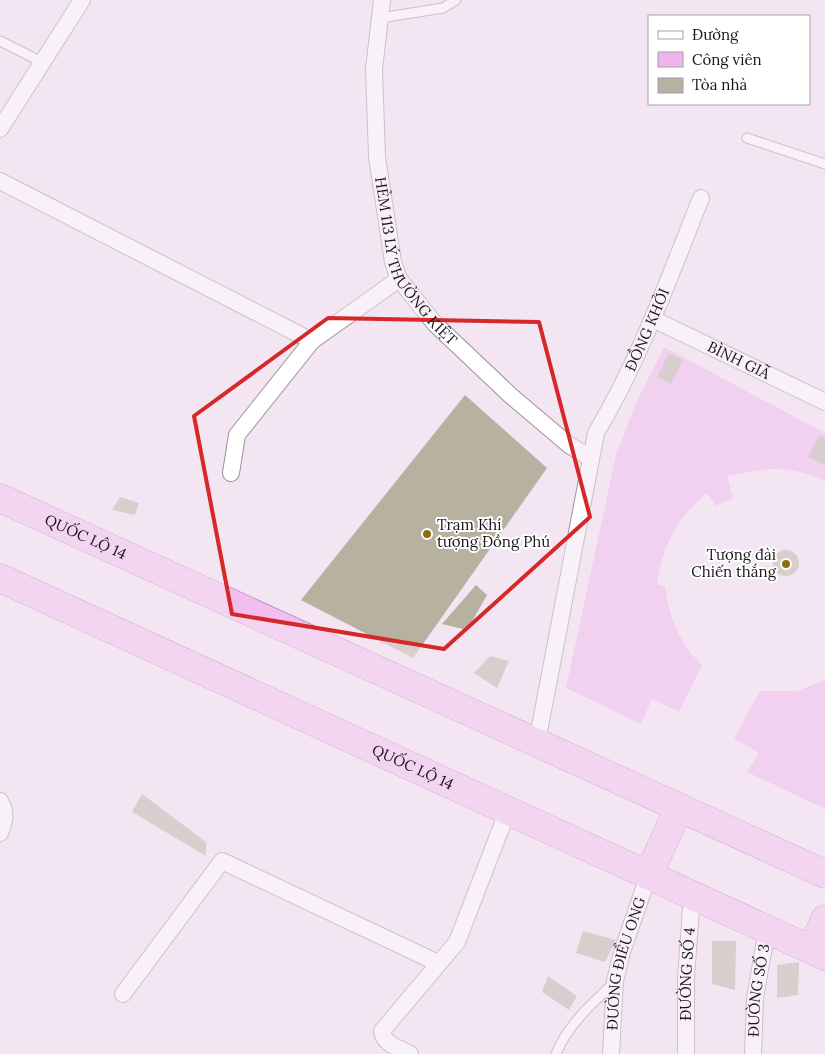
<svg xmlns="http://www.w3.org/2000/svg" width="825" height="1054" font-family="Lora,serif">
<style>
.green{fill:#f0b6ec}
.building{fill:#b7b1a0}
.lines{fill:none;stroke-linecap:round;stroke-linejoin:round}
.service-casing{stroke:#9e909c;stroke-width:11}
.minor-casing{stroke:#9e909c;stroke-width:18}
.trunk-casing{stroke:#a478a2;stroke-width:29}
.service{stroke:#fff;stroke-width:9}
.minor{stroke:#fff;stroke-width:16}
.trunk{stroke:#f2beef;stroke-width:28}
.marked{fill:none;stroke:#d62828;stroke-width:4;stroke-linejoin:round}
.poi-dot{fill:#8b7012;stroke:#fff;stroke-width:2}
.labels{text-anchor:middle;stroke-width:4;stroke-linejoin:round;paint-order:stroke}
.street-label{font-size:15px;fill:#191419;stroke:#fff}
.poi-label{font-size:15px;fill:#191419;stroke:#fff;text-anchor:start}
</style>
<rect width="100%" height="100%" fill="#f4e5f3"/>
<!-- green -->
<g class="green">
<path d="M664 347 825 433V481C789 464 765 468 727 476L733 498 716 506 707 493C677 518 662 546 657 584L665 586C669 616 679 643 702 665L679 712 652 699 641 724 566 688 616 455 635 405Z"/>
<polygon points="825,680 825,809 747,772 759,753 734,738 760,691 797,691"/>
</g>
<!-- building -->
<g class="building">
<polygon points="669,353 683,360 671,384 657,377"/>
<polygon points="465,395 547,468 413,658 301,600"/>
<polygon points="819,435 825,438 825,465 808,457"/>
<polygon points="120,497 139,503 135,515 112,510"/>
<circle cx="786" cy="563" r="13"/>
<polygon points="476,585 487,595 467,630 442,624"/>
<polygon points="490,656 509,661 497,688 474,673"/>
<polygon points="142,794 206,842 206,856 132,812"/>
<polygon points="583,931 616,940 605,962 576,953"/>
<polygon points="712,941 736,941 735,990 712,984"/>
<polygon points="799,962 798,995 777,998 777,965"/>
<polygon points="548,976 577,996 569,1010 542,992"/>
</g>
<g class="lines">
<defs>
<g id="service">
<polyline points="380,18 443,8 456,0"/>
<polyline points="0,41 42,62"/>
<polyline points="747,138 825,164"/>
<path d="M556 1054C567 1026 592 1003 614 983"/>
</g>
<g id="minor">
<path id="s1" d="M382 0 374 69 377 157 393 262 399 279 435 324 510 395 569 445 591 458"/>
<polyline points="0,129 82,0"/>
<polyline points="0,181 312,341"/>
<path id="s2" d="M653 319 825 402"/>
<polyline points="231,473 237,435 312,341 399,279"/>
<path id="s3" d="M537 742 596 433C640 359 669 278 701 198"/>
<path d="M0 801C7 813 5 821 0 833"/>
<polyline points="123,994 222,861 438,963"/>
<path d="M410 1054C399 1048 383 1044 382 1031L457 942 508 810"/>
<path id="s4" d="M611 1054 615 981 622 952 649 874"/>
<path id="s5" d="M686 1054V978L692 894"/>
<path id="s6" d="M753 1054 755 998 767 929"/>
</g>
<g id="trunk">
<path id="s7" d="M0 498 825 874"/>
<path id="s8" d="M0 578 825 956"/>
<polyline points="649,874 679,807"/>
<polyline points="812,949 825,919"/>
</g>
</defs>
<!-- service casing -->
<use href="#service" class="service-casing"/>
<!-- minor casing -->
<use href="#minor" class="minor-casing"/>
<!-- trunk casing -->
<use href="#trunk" class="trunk-casing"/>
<!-- service -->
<use href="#service" class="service"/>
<!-- minor -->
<use href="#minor" class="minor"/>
<!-- trunk -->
<use href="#trunk" class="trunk"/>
</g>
<!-- marked area -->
<path d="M0 0H825V1054H0ZM328 318 539 322 590 517 444 649 232 614 194 416Z" fill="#f4e5f3" fill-opacity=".55" fill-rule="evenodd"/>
<path class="marked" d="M328 318 539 322 590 517 444 649 232 614 194 416Z"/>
<!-- markers -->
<g class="poi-dot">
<circle cx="427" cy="534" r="5"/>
<circle cx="786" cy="564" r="5"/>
</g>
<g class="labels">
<!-- street labels -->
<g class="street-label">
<text dy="5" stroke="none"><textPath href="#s1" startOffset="272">HẺM 113 LÝ THƯỜNG KIỆT</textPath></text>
<text dy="5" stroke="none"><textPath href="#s3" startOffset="430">ĐỒNG KHỞI</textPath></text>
<text dy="5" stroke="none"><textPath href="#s2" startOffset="95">BÌNH GIÃ</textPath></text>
<text dy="5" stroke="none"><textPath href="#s7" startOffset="94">QUỐC LỘ 14</textPath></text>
<text dy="5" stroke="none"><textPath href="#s8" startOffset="454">QUỐC LỘ 14</textPath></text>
<text dy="5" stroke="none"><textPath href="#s4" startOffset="92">ĐƯỜNG ĐIỂU ONG</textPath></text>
<text dy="5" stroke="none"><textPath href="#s5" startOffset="80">ĐƯỜNG SỐ 4</textPath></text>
<text dy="5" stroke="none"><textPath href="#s6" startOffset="64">ĐƯỜNG SỐ 3</textPath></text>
</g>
<!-- poi labels -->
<g class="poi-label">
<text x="437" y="530">Trạm Khí<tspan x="437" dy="17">tượng Đồng Phú</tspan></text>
<text x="776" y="560" text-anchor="end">Tượng đài<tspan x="776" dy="17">Chiến thắng</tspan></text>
</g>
</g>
<!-- legend -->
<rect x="648" y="15" width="162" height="90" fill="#ffffff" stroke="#a3a1a3"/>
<rect x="658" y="31" width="25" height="8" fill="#ffffff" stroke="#a3a1a3"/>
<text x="692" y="40" font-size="15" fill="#191419">Đường</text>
<rect x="658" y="52" width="25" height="15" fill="#f0b6ec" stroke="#a3a1a3"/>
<text x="692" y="65" font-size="15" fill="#191419">Công viên</text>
<rect x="658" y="78" width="25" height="15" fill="#b7b1a0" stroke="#a3a1a3"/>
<text x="692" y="90" font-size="15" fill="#191419">Tòa nhà</text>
</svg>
